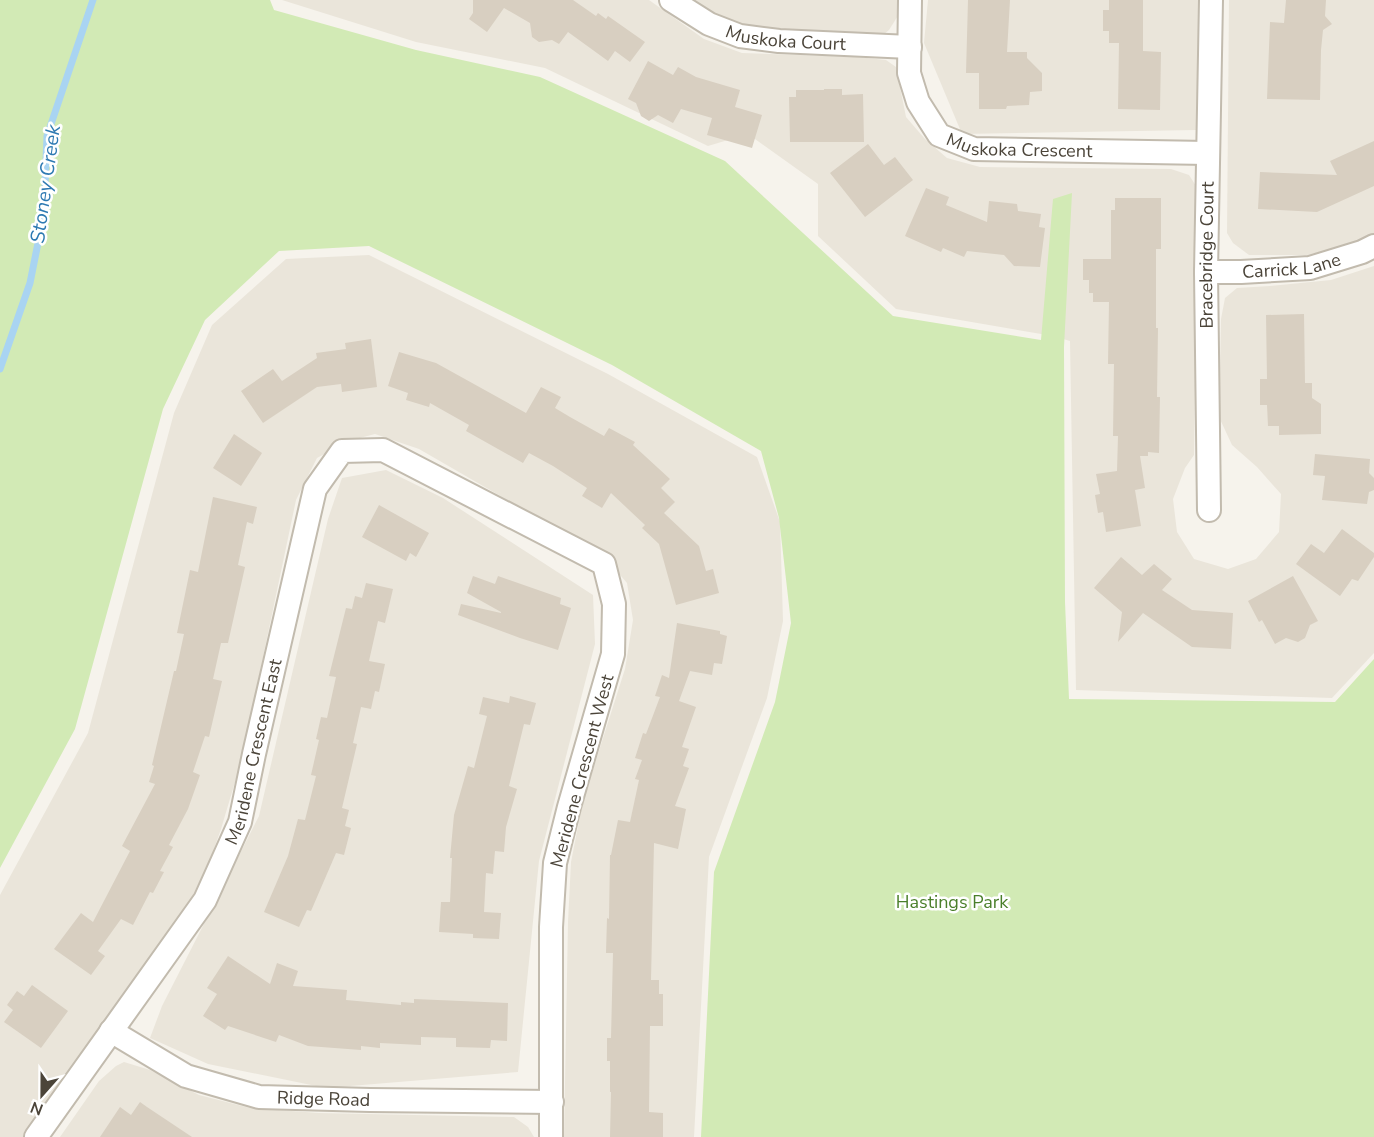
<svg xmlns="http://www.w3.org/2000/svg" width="1374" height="1137" font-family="'Nunito Sans',sans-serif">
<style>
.residential{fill:#eae5da}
.green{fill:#d2eab5}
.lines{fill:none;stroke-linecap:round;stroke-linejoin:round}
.stream{stroke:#a9d4f2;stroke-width:7}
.building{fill:#d8cfc1}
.street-casing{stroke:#c2bbae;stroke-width:26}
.street{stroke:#fff;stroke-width:22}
.labels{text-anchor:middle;stroke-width:5;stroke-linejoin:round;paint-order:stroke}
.street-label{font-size:18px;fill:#4b4439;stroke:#fff}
.park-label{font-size:18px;fill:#4a7f2a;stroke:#fff}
.water-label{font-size:20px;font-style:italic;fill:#2e7ab2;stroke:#fff}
</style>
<rect width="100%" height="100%" fill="#f6f3ec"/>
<!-- residential -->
<g class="residential">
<polygon points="282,0 649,0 704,39 742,53 857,57 886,60 896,67 906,117 925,139 947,158 980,167 1171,169 1189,175 1198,189 1194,455 1185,468 1173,499 1177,532 1194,559 1228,569 1256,559 1279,532 1281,494 1257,467 1232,445 1219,417 1221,319 1225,298 1237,288 1270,286 1331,280 1374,266 1374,653 1332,698 1076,690 1070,341 1053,336 896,309 818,236 818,184 748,134 708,146 545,68 416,42"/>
<polygon points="688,0 901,0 901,11 889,30 884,34 749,29 706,13"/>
<polygon points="928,0 1203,0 1196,130 962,134 924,43"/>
<polygon points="1229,0 1374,0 1374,235 1350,245 1307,255 1249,255 1233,243 1227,233"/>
<polygon points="369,255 608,374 757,457 780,522 783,621 767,698 709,857 694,1137 564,1137 568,922 571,862 583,801 625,669 633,620 627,583 603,555 419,449 375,434 348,441 317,458 296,500 241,762 221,829 209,863 185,911 24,1137 0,1137 0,895 88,733 174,413 212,325 286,259"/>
<polygon points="386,470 443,498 593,595 595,644 539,861 518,1072 326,1088 208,1064 150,1038 162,1006 259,816 328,519 342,478"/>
<polygon points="124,1062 150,1070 199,1095 250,1108 319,1113 514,1117 528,1127 534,1137 60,1137 99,1081 116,1066"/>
</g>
<!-- green -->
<polygon class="green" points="0,0 270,0 274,10 416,50 540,77 725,161 893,316 1041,340 1053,199 1072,193 1064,347 1065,602 1069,699 1335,702 1374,659 1374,1137 701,1137 714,872 775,702 791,623 779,518 761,451 612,365 369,246 279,251 205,320 163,409 75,729 0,868"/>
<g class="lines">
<!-- stream -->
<polyline class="stream" points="0,369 30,283 44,213 47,136 93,0"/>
</g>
<!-- building -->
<g class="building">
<polygon points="473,0 573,0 596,16 598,13 606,19 608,16 645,42 630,62 615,51 608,61 568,32 559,44 552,40 539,42 532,37 530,23 504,8 487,32 469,19 473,13"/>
<polygon points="968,0 1010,0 1007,52 1027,52 1027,58 1042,73 1042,91 1030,92 1029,105 1007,106 1006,109 979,109 979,73 966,73"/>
<polygon points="1109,0 1143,0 1143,51 1161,52 1160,110 1118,109 1119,43 1109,43 1109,31 1103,31 1103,10 1109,10"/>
<polygon points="1286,0 1326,0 1325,16 1332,24 1323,30 1321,50 1320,100 1267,99 1270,22 1284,23"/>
<polygon points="648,61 673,75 678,67 696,77 740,90 735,107 762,115 752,148 707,135 712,118 681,109 673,123 658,115 649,121 641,116 636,103 628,99"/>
<polygon points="824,89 842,89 842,95 863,94 864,142 790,142 789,97 796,97 796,90 824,90"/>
<polygon points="1374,141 1374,186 1317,212 1258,209 1260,172 1337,175 1330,161"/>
<polygon points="868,144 884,165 895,157 913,180 865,217 830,173"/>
<polygon points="926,188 949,197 946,205 987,222 989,201 1017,204 1018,211 1041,214 1039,227 1045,228 1040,267 1014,266 1004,255 967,251 964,257 943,248 941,252 905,236"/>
<polygon points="1115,198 1161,198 1161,249 1156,249 1156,328 1158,328 1157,397 1160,397 1159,453 1148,452 1148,456 1140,456 1145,488 1135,490 1141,526 1106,532 1103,512 1098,513 1095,495 1100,494 1096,474 1117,471 1118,436 1113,436 1114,364 1108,364 1109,302 1093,302 1093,293 1089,293 1089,280 1083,280 1083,259 1111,259 1111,210 1115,210"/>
<polygon points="1304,314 1305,383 1312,383 1312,398 1321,404 1321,434 1279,435 1279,426 1268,426 1267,405 1260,405 1260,379 1267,379 1266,315"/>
<polygon points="371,339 377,387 342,392 341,384 317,387 263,423 241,391 273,369 282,381 317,358 316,353 346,349 345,343"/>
<polygon points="399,352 436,363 526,413 541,387 561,397 555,408 570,417 604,436 609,428 635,442 633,445 670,479 661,488 675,502 664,513 699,546 706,571 713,569 719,593 676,605 659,544 642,528 645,525 611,493 602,508 582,496 587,488 553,466 529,453 523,463 466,431 469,425 430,403 429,407 406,400 408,393 388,386"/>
<polygon points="234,434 262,453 241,486 213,468"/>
<polygon points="1315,454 1370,459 1369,473 1374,478 1374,490 1369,492 1367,504 1322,500 1325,476 1313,475"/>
<polygon points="213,497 257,507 253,524 247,522 238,565 245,567 228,643 221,643 213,679 222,681 209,737 205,736 193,772 200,775 188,809 169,845 173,847 160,871 164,872 153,893 150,892 133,925 121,919 98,951 105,956 91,975 54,949 81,913 93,922 130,851 122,846 155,784 149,782 154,766 152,765 174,671 176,671 184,634 177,633 190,570 198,572"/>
<polygon points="379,505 429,533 416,557 410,553 406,561 362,537"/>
<polygon points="1342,529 1374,553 1374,557 1358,581 1352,579 1340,596 1296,564 1311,544 1324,553"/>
<polygon points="1121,557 1142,575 1154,564 1172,579 1162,590 1192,610 1233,613 1231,649 1192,647 1143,613 1118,642 1122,612 1094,588"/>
<polygon points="473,576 495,584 498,576 561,598 560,604 571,608 558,650 520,638 458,615 461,604 501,613 501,612 467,593"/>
<polygon points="1293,576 1318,621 1310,625 1305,638 1298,642 1286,638 1275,644 1262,620 1259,622 1248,601"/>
<polygon points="366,583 393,589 385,623 378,621 369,661 385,664 379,692 375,691 371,709 361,707 353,743 357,744 342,808 349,810 345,826 351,828 344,855 336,853 311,911 307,910 299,927 264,912 288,856 298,819 305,820 316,776 311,775 319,740 316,739 321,717 327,718 336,677 329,676 346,608 352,609 355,596 362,598"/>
<polygon points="677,623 720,631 720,634 727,636 722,664 714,663 712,675 690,671 679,701 696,707 682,747 689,749 683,766 689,768 675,806 686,809 678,849 654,843 651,980 659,980 659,994 663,994 663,1026 650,1026 649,1112 663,1113 663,1137 610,1137 611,1092 610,1092 610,1061 607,1061 607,1038 611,1038 613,953 606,953 607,918 609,919 610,855 611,855 618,820 630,822 639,780 635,779 642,760 635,758 643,733 646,734 660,697 655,696 662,675 669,678"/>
<polygon points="510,696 536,703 530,725 524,724 509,786 517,789 506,827 504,852 495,851 493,874 486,873 484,912 501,913 499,939 473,938 473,934 439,932 441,902 450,902 452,858 450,858 454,815 468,766 474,768 487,716 479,714 483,697 509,703"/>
<polygon points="228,956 270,984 277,963 298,971 293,986 347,990 346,1000 401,1005 401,1002 414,1003 414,999 508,1003 507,1041 491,1040 490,1048 456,1047 456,1038 421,1037 421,1045 380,1043 380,1048 361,1046 361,1050 308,1046 279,1035 276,1042 228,1026 225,1030 203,1016 217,994 207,988"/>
<polygon points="32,985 68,1011 41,1048 4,1022 13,1010 7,1005 17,991 24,996"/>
<polygon points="140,1102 147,1107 192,1137 100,1137 120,1107 131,1115"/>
</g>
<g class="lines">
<defs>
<g id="street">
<path id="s1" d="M671 0 709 24 740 36 779 41 910 47"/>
<path id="s2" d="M910 0 909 73 918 102 939 135 974 149 1207 153"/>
<path id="s3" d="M1206 272H1241L1310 268 1362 252 1374 246"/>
<path id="s4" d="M1209 510 1206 272 1211 0"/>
<path id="s5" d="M111 1031 186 1076 259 1097 370 1100 552 1102"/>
<path id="s6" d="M36 1137 205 900 240 822 254 754 315 489 342 451 383 450 604 564 614 604 613 654 569 807 555 863 551 927V1137"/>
</g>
</defs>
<!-- street casing -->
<use href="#street" class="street-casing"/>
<!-- street -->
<use href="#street" class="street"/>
</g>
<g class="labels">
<!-- street labels -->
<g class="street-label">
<text dy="6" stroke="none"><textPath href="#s1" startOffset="124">Muskoka Court</textPath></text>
<text dy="6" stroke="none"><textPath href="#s2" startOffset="225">Muskoka Crescent</textPath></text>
<text dy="6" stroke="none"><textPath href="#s4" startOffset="255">Bracebridge Court</textPath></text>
<text dy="6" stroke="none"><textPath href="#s3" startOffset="86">Carrick Lane</textPath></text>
<text dy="6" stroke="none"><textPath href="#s6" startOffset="448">Meridene Crescent East</textPath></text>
<text transform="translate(582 771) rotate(-75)" y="6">Meridene Crescent West</text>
<text dy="6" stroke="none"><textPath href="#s5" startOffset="228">Ridge Road</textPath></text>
</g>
<!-- park labels -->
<g class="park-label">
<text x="952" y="908">Hastings Park</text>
</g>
<!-- water labels -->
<g class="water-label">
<text transform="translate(45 184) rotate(-82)" y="7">Stoney Creek</text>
</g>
</g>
<!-- north arrow -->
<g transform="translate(42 1095) rotate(201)" stroke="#ffffff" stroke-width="4.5" paint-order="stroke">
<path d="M0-4.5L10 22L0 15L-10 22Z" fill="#4b4439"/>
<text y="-9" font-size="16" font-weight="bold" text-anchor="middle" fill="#4b4439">N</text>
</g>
</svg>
